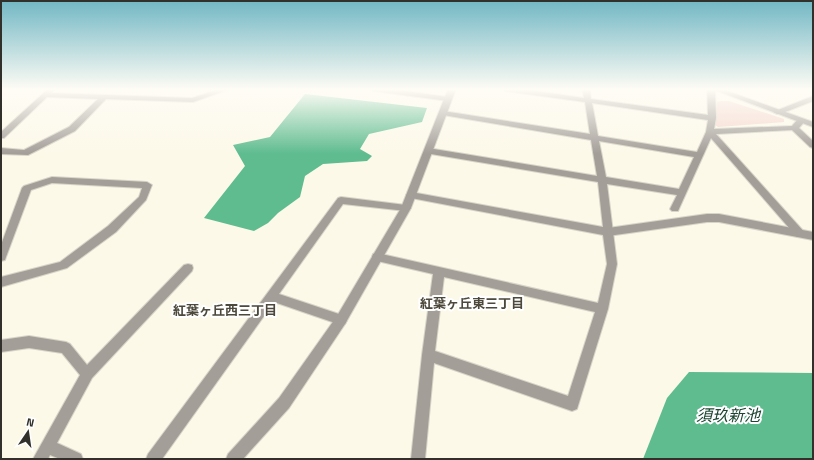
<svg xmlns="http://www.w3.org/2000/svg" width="814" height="460" font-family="'Titillium Web','Noto Sans JP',sans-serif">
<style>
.green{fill:#f4d5cd}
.water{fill:#5ebc8f}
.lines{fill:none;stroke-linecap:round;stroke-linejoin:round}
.minor-casing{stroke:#d7d5c7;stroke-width:2}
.tertiary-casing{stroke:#d7d5c7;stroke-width:2}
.minor{fill:#a49e99;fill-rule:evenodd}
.tertiary{fill:#a49e99;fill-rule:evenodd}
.labels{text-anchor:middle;stroke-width:4;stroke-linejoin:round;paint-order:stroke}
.neighbourhood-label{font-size:13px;font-weight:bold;fill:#4c493c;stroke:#fff}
.near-water-label{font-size:16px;font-style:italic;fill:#1d4532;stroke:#fff}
</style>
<rect width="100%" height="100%" fill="#fcf9e9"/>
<!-- green -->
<polygon class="green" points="721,101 729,101 784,119 784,122 718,127 715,125 717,102"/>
<!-- water -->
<g class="water">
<polygon points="305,94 427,108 422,122 369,134 360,149 372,156 367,161 323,164 305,176 300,197 278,213 268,223 254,231 204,218 245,166 233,145 270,137"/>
<polygon points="689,372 813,373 813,459 643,459 667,398"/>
</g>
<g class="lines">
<defs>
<g id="minor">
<polygon points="48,89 54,89 52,93 192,98 219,89 230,89 193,102 106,99 75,131 28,155 1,154 1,148 24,150 69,127 98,99 47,97 4,138 1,138 1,132"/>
<polygon points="370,89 391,89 448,97 452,99 448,101 373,91"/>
<path d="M502 89H522L584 98 582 89H590L591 99 708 115 707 89H715L716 118 714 129 792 126 798 119H804L805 121 799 128 813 141V148L810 147 792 130 716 134 806 234 805 237H797L711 138 678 211H672L670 209 677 195 607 184 617 264 608 309 577 409 572 411 434 363 425 459H411L422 355 433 274 373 260 372 257 373 254 377 253 598 303 607 264 603 235 411 198 406 195 411 192 603 227 598 182 425 153V149L428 148 597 176 591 140 443 115 439 113 443 111 590 134 585 102 505 91ZM592 103 708 120 706 132 697 152 598 136ZM599 141 694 157 679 189 606 177ZM444 277 595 312 568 396 435 351Z"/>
<polygon points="813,96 813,101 780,114 777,114 773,112"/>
<polygon points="52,177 147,182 152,185 146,200 116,232 67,268 1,287 1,277 60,262 108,226 139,197 142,188 52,183 31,190 6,257 5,260 1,261 1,245 22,188 24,186"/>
<polygon points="341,197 406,205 411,208 406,211 343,204 279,294 345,316 347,320 345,324 341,325 274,302 162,459 146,459 148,454 338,198"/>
<polygon points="188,264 192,265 193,268 192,271 92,378 57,443 81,454 83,459 60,459 50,455 48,459 33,459 80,375 62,353 29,348 1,352 1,340 29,336 66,342 70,344 87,365 184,265"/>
</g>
<g id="tertiary">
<polygon points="448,89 456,89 411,208 345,324 289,408 243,459 226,459 228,454 279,398 337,316 401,208"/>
<polygon points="712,89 722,89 813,122 813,127"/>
<polygon points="707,214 719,214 813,232 813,240 719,222 707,222 608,236 603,232 608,228"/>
</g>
</defs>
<!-- minor casing -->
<use href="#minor" class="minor-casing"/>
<!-- tertiary casing -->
<use href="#tertiary" class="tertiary-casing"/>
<!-- minor -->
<use href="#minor" class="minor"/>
<!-- tertiary -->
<use href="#tertiary" class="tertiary"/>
</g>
<!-- sky -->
<linearGradient id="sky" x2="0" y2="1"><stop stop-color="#71b7c4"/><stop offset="0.58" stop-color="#fefcf5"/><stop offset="1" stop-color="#fefcf5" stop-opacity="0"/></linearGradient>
<rect width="814" height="154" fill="url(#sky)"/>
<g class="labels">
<!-- neighbourhood labels -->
<g class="neighbourhood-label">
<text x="472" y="308">紅葉ヶ丘東三丁目</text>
<text x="225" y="315">紅葉ヶ丘西三丁目</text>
</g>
<!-- near-water labels -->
<g class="near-water-label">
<text x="728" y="421">須玖新池</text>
</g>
</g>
<!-- border -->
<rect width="814" height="460" fill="none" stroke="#31302a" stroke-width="4"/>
<!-- north arrow -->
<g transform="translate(28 432) rotate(13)" stroke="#ffffff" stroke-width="3" paint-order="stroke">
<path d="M0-3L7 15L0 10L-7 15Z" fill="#31302a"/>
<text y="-6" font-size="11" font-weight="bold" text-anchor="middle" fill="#31302a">N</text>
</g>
</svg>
